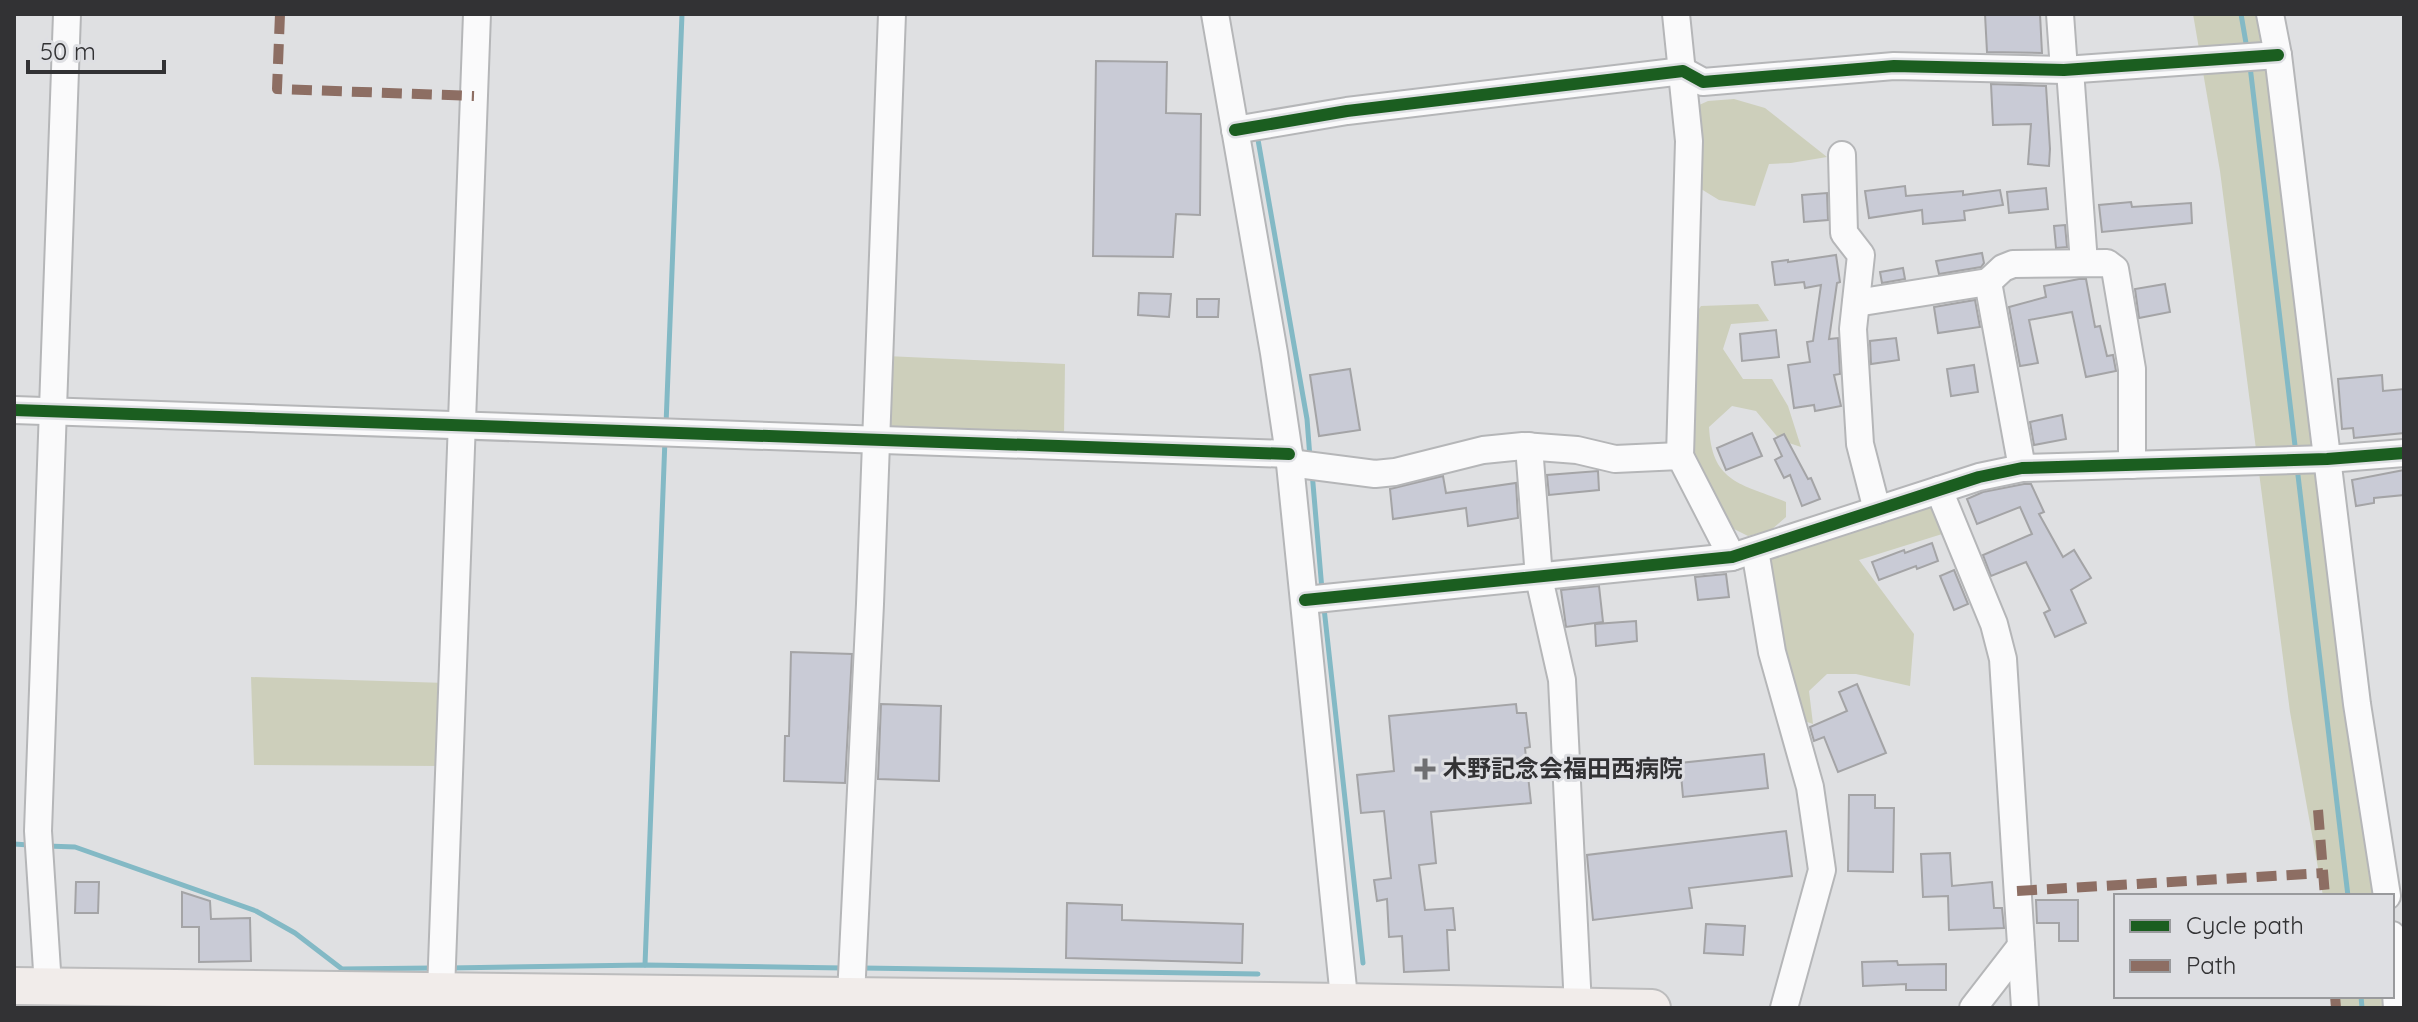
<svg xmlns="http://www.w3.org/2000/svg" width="2418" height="1022" font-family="Quicksand,'Noto Sans JP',sans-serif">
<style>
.green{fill:#cdcfbb}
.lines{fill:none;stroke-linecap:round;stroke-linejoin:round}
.stream{stroke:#83b9c5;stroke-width:5}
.building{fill:#c9cbd6;stroke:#a4a4a6;stroke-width:2}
.minor-casing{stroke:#b5b6b8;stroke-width:30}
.highway-casing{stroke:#bcbcbd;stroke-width:40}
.minor{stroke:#fafafb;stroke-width:26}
.highway{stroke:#f1ecea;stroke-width:36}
.quiet{stroke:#8d6e63;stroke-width:10;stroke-dasharray:20 10;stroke-linecap:butt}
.cycleway-casing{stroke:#dedfe3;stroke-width:17}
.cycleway{stroke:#1b5e20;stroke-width:12}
.poi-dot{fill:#6f6f71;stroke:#dedfe3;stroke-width:3}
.labels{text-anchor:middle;stroke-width:6;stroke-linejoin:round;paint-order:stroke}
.poi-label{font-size:24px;font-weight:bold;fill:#323234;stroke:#dedfe3;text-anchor:start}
</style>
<rect width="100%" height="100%" fill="#dfe0e2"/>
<!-- green -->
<g class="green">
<polygon points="2193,14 2263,14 2383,896 2323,896 2290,712 2220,171"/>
<polygon points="1734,99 1765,108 1827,157 1791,163 1769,164 1755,206 1719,200 1688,181 1686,111 1708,101"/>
<path d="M1758 304 1769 321 1731 324 1723 349 1743 379H1772L1788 406 1801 447 1780 440 1756 411 1732 406 1709 427C1712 483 1740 483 1786 502V517L1771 530 1748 536 1710 517 1680 456 1685 329 1701 306Z"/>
<polygon points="886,356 1065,364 1064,436 883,432"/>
<polygon points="1939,490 1955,530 1859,560 1914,634 1910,686 1856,674 1827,674 1809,691 1813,724 1790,716 1763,547"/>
<polygon points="251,677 446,683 443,766 254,765"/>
<polygon points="2337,996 2392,996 2397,1008 2338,1008"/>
</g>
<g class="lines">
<!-- stream -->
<g class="stream">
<polyline points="2241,14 2247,49"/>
<polyline points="2250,66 2296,454"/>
<polyline points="1257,134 1307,419 1310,458"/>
<polyline points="666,425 682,14"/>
<polyline points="2297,467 2348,896"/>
<polyline points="1312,472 1322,590"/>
<polyline points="1324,608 1363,963"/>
<polyline points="14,844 29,845"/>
<polyline points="47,846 75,847 256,911 295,933 342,969 432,968"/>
<polyline points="645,965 665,439"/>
<polyline points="450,968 645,965 844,968"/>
<polyline points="862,968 1258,974"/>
<polyline points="2361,996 2362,1008"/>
</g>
</g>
<!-- building -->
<g class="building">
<polygon points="1985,14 2040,14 2042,53 1987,52"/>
<polygon points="1096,61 1167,62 1166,113 1201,114 1200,215 1176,214 1173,257 1093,256"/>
<polygon points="1991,84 2046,86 2050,149 2049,166 2028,164 2031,124 1993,125"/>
<polygon points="1905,186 1906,196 1963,191 1963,195 2000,190 2003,205 1964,211 1965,220 1923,224 1922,210 1869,218 1865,191"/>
<polygon points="2046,188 2048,209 2009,213 2007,192"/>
<polygon points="1827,193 1828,220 1804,222 1802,195"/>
<polygon points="2131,202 2132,207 2191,203 2192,223 2102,232 2099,205"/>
<polygon points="2065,225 2067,247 2056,248 2054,226"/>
<polygon points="1982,253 1984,263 1981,267 1939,274 1936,261"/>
<polygon points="1836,255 1840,282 1837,283 1829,339 1838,338 1840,374 1834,375 1841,406 1815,411 1814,405 1794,408 1788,365 1810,362 1807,342 1813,341 1821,285 1805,288 1804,282 1775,285 1772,262 1788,260 1788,262"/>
<polygon points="1903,268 1905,279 1882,283 1880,272"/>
<polygon points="2079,279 2086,279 2095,327 2100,326 2107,356 2113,355 2116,371 2086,377 2072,312 2029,320 2038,363 2020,366 2009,307 2046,297 2044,286"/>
<polygon points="2165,284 2170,312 2139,318 2135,289"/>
<polygon points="1139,293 1171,294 1169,317 1138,315"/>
<polygon points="1197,299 1219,299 1218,317 1197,317"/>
<polygon points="1975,300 1980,327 1938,333 1934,307"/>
<polygon points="1776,330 1779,357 1742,361 1740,334"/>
<polygon points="1896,338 1899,360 1871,364 1870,341"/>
<polygon points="1974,365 1978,392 1951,396 1947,369"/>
<polygon points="1350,369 1360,430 1319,436 1310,375"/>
<polygon points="2382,375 2383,391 2404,389 2404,433 2354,438 2353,428 2342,429 2338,379"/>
<polygon points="2062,415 2066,439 2034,445 2030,422"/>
<polygon points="1752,433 1762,456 1726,470 1717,448"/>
<polygon points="1784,434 1808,479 1811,478 1820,499 1802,506 1790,475 1784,478 1775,460 1782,456 1774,439"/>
<polygon points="2404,470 2404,495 2374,498 2374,503 2356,506 2352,480"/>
<polygon points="1598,471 1599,490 1549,495 1547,475"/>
<polygon points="1443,476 1446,493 1516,483 1518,518 1468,526 1466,508 1393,519 1390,489"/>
<polygon points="2024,484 2031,484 2044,512 2039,514 2063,557 2074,550 2091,578 2071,590 2086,623 2055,637 2044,613 2050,610 2026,562 1991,576 1983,555 2032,534 2020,507 1977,524 1967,499 1983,492"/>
<polygon points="1932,543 1938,561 1917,569 1916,566 1879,580 1872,562 1904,550 1905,553"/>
<polygon points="1954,570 1968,604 1954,610 1940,576"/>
<polygon points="1726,574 1729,597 1698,600 1695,577"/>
<polygon points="1599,586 1603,622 1566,627 1561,590"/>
<polygon points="1636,621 1637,641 1596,646 1595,624"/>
<polygon points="791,652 852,654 845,783 784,781 785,736 789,736"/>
<polygon points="1857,684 1886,753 1838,772 1824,737 1814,741 1810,727 1847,711 1839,692"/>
<polygon points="881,704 941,706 939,781 878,779"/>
<polygon points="1516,704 1517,713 1526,713 1530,747 1525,748 1531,803 1431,812 1436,863 1419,865 1425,910 1453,908 1455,930 1447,930 1449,970 1404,972 1402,936 1389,937 1387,899 1377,901 1374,880 1391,878 1384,811 1361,813 1357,775 1394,771 1389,716"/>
<polygon points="1764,754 1768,788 1683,797 1680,763"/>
<polygon points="1849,795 1875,795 1875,808 1894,808 1893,872 1848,871"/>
<polygon points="1786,831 1792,876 1689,888 1692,908 1593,920 1587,855"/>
<polygon points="1950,853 1952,886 1992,882 1994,908 2002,908 2004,928 1949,930 1948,896 1923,897 1921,854"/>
<polygon points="76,882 99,882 98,913 75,913"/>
<polygon points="182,892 210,901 211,919 250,918 251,961 199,962 199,927 182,927"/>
<polygon points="2036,900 2078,900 2078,941 2059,941 2059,923 2037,923"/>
<polygon points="1067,903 1122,905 1122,920 1243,924 1242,963 1066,958"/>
<polygon points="1706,924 1745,926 1743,955 1704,953"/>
<polygon points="1897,961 1898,965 1946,964 1946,990 1906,990 1906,984 1863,986 1862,962"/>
</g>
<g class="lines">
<defs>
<g id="minor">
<polyline points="1215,14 1274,353 1289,454 1345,1008"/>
<polyline points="1676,14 1689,141 1680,456"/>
<polyline points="2060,14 2064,70"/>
<polyline points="2270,14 2278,55 2357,704 2387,896"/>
<polyline points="2070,70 2084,263"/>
<polyline points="1235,130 1347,111 1683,71 1703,82 1894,66 2064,70 2278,55"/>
<polyline points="1842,155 1844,233 1861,255 1853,329 1860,444 1877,510"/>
<polyline points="1988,282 2003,268 2013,264 2107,263 2115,269 2132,369 2132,465"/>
<polyline points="1856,303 1988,282 2022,468"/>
<polyline points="14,410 1289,454"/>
<polyline points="1529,446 1539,578 1562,680 1578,1007"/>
<polyline points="1290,463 1375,474 1395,472 1483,450 1523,446 1577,450 1615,459 1680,456 1732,557"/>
<polyline points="1939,490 1994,624 2003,659 2025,1008"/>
<polyline points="1755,550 1772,652 1810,787 1822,870 1784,1008"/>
<polyline points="1305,600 1732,557 1979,477 2022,468 2327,459 2404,453"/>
<polyline points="2392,935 2397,1008"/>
<polyline points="48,986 38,831 67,14"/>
<polyline points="441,991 477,14"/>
<polyline points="851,996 870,604 892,14"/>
<polyline points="1973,1008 2021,946"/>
</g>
<polyline id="highway" points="14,986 1345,1002 1652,1008"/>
</defs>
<!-- minor casing -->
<use href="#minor" class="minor-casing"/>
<!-- highway casing -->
<use href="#highway" class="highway-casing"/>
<!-- minor -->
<use href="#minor" class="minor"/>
<!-- highway -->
<use href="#highway" class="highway"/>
<!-- quiet -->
<g class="quiet">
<polyline points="280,14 277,89 474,96"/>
<polyline points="2318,810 2325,896"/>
<polyline points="2017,891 2323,873"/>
<polyline points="2335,996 2336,1008"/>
</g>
<defs>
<g id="cycleway">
<polyline points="1235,130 1347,111 1683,71 1703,82 1894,66 2064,70 2278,55"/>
<polyline points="14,410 1289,454"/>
<polyline points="1305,600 1732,557 1979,477 2022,468 2327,459 2404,453"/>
</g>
</defs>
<!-- cycleway casing -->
<use href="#cycleway" class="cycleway-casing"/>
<!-- cycleway -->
<use href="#cycleway" class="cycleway"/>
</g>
<!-- markers -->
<path class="poi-dot" d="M1421 757h8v8h8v8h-8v8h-8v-8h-8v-8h8z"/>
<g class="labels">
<!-- poi labels -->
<g class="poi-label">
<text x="1443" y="777">木野記念会福田西病院</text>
</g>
</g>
<!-- border -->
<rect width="2418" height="1022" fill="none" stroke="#323234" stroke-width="32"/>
<!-- legend -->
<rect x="2114" y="894" width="280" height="104" fill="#dedfe3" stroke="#999a9d" stroke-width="2"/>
<rect x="2130" y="920" width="40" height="12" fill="#1b5e20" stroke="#999a9d" stroke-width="2"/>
<text x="2186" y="934" font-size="24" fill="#323234">Cycle path</text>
<rect x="2130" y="960" width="40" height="12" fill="#8d6e63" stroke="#999a9d" stroke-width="2"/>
<text x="2186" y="974" font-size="24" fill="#323234">Path</text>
<!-- scale -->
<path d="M28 60v12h136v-12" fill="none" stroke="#323234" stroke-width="4"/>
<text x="40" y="60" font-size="24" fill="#323234" stroke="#dedfe3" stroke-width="6" paint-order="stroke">50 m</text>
</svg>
